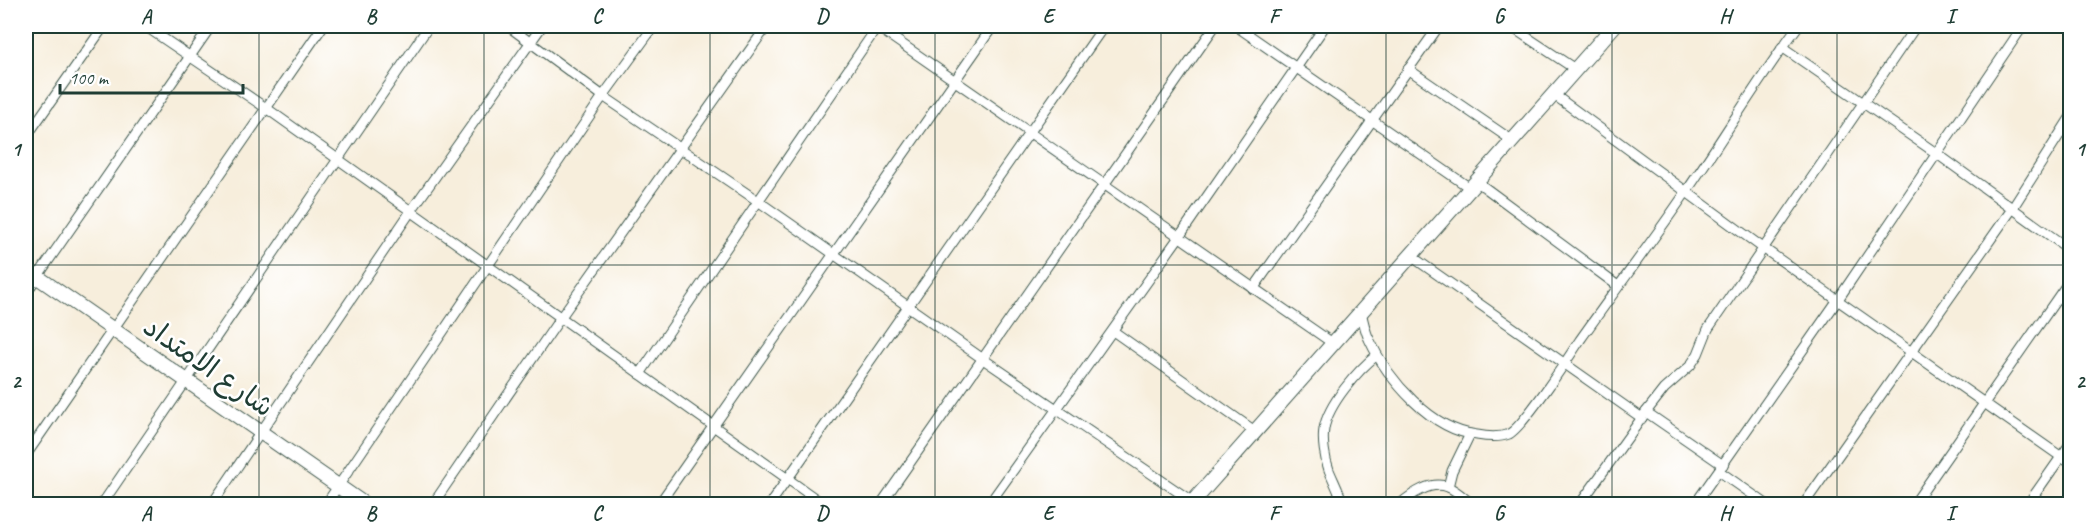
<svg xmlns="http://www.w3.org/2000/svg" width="2096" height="530" font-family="Caveat,'Playpen Sans Arabic',sans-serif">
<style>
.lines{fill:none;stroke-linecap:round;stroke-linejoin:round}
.street-casing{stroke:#3f584d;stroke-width:11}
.secondary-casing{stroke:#3f584d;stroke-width:16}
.street{stroke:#fff;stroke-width:9}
.secondary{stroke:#fff;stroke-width:14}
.grid{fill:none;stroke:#1f3d34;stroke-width:1.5;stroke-opacity:0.55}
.labels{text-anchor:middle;stroke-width:5;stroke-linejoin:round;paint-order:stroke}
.street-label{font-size:28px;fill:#1f3d34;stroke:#fff}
.neatline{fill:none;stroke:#1f3d34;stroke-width:2}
.grid-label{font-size:20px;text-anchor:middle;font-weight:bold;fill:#1f3d34}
</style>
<rect width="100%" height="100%" fill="#fff"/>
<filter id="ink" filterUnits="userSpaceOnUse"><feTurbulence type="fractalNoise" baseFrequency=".0167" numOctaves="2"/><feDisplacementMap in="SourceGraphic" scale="12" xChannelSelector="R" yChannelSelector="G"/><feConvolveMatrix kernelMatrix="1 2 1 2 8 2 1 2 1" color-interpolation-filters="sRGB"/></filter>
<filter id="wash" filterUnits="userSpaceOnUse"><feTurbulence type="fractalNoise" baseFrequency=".008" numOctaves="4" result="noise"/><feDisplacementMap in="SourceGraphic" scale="24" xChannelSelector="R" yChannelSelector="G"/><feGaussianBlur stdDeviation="1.35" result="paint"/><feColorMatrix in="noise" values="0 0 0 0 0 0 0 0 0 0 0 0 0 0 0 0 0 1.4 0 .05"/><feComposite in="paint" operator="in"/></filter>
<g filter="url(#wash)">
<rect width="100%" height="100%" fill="#f7eedc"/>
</g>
<g filter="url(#ink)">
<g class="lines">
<defs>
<g id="street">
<polyline points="145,26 266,108 823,504"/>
<polyline points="508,26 603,96 758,201 983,359 1193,502"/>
<polyline points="876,26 1334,344"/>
<polyline points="1236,26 1470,188"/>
<polyline points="1510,26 1575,69"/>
<polyline points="1782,47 1936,153 2070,250"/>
<polyline points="1408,69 1513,141"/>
<polyline points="1553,94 1763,248 2070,463"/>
<polyline points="26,137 104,26"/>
<polyline points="1476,181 1618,286"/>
<polyline points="1411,256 1642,418"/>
<polyline points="1253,289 1439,26"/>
<polyline points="26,293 211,26"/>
<path d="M1361 313C1364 322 1365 331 1369 339 1388 380 1431 430 1477 435 1488 437 1499 438 1509 434 1523 427 1569 357 1580 340 1615 290 1652 242 1686 192 1724 137 1758 80 1798 26"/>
<polyline points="1113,331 1256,432"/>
<polyline points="640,374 878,26"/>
<polyline points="1646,412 1723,465"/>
<polyline points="26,455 323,26"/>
<polyline points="1719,471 1766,504"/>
<polyline points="1448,487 1452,471 1470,434"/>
<polyline points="102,504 429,26"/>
<polyline points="212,504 411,211 542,26"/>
<polyline points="326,504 603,96 654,26"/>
<polyline points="433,504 561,317 767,26"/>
<polyline points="659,504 993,26"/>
<polyline points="770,504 1104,26"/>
<polyline points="881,504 1215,26"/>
<polyline points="989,504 1179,237 1325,26"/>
<path d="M1343 504C1339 491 1334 482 1329 470 1325 459 1322 441 1324 429 1328 404 1358 370 1377 355"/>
<path d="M1400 504C1412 494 1431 480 1448 487 1456 490 1465 499 1472 504"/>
<polyline points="1580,504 1646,412 1664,389 1690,366 1698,354 1708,329 1916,26"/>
<polyline points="1695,504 1837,301 2023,26"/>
<polyline points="1804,504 2012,209 2070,118"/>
<polyline points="1914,504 2070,280"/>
<polyline points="2028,504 2070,444"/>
</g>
<g id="secondary">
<polyline points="26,269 364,504"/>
<polyline points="1191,504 1614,26"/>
</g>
</defs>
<!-- street casing -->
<use href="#street" class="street-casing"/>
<!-- secondary casing -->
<use href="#secondary" class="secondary-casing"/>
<!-- street -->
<use href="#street" class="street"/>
<!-- secondary -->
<use href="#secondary" class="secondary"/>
</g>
</g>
<!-- grid -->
<path class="grid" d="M259 26V504M484 26V504M710 26V504M935 26V504M1161 26V504M1386 26V504M1612 26V504M1837 26V504M26 265H2070"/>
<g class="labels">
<!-- street labels -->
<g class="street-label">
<text transform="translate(209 366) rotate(35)" y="10">شارع الامتداد</text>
</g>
</g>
<!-- margin -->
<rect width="2096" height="530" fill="none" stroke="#fff" stroke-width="66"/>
<!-- scale -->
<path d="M60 84v9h183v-9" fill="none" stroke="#1f3d34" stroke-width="3"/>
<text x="69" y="84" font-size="18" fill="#1f3d34" stroke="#ffffff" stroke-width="4.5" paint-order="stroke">100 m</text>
<rect x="33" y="33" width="2030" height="464" class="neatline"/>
<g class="grid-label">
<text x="146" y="23">A</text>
<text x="371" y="23">B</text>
<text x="597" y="23">C</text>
<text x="822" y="23">D</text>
<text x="1048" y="23">E</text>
<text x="1274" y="23">F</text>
<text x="1499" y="23">G</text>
<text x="1725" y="23">H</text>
<text x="1950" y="23">I</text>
<text x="16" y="156">1</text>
<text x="2080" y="156">1</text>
<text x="16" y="388">2</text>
<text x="2080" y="388">2</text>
<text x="146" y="520">A</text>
<text x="371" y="520">B</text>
<text x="597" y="520">C</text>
<text x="822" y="520">D</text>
<text x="1048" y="520">E</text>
<text x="1274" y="520">F</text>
<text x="1499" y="520">G</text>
<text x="1725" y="520">H</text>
<text x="1950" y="520">I</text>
</g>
</svg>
